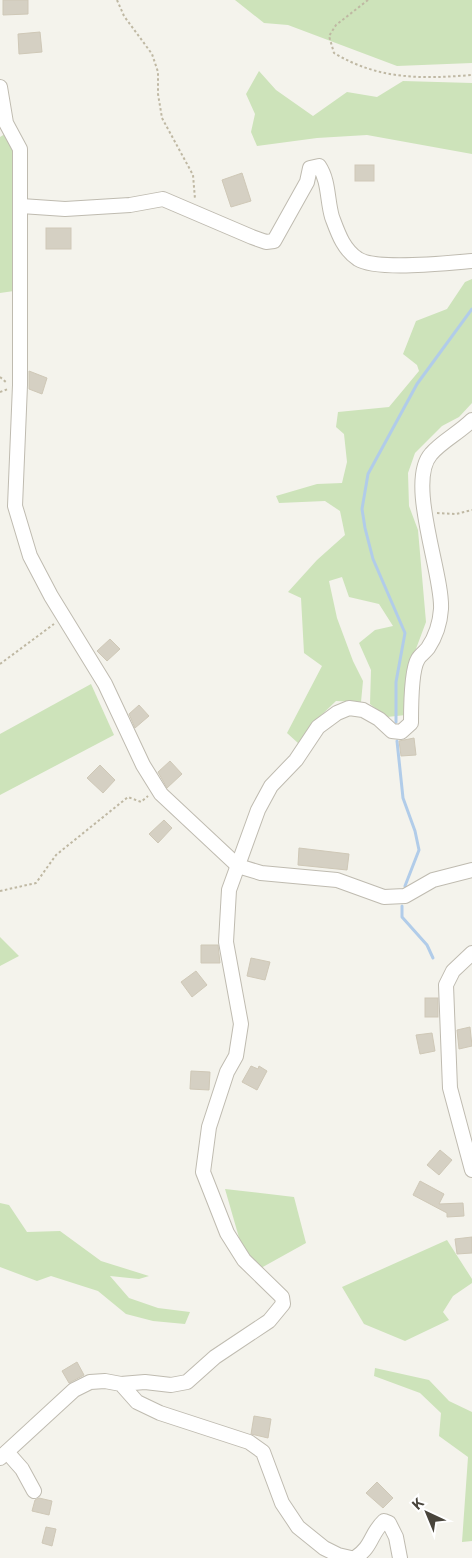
<svg xmlns="http://www.w3.org/2000/svg" width="472" height="1558" font-family="'Public Sans',sans-serif">
<style>
.green{fill:#cde3ba}
.lines{fill:none;stroke-linecap:round;stroke-linejoin:round}
.stream{stroke:#b1cce9;stroke-width:3}
.building{fill:#d5d0c3;stroke:#cfc8b7}
.minor-casing{stroke:#bfbbb0;stroke-width:16}
.path{stroke:#bfb8a3;stroke-width:2;stroke-dasharray:2.5 2.5;stroke-linecap:butt}
.minor{stroke:#fff;stroke-width:14}
</style>
<rect width="100%" height="100%" fill="#f4f3ec"/>
<!-- green -->
<g class="green">
<polygon points="235,0 472,0 472,63 397,66 288,25 264,23"/>
<polygon points="259,71 276,90 313,116 347,92 377,97 403,81 472,83 472,154 367,135 317,138 257,146 251,132 255,114 246,94"/>
<polygon points="5,134 14,152 14,291 0,293 0,137"/>
<polygon points="472,279 472,403 459,417 442,426 415,453 408,473 409,506 418,530 426,622 407,673 406,715 387,717 370,704 371,670 359,643 375,630 393,626 379,604 349,597 342,577 329,581 337,618 353,661 363,681 361,702 336,701 312,724 298,743 287,733 322,666 304,653 301,598 288,592 317,560 345,535 340,511 325,501 279,503 276,496 317,484 342,483 347,462 344,434 336,427 338,412 389,407 419,371 417,365 403,354 416,321 447,309 465,282"/>
<polygon points="91,684 114,735 0,795 0,734"/>
<polygon points="0,937 19,956 0,966"/>
<polygon points="225,1189 294,1197 306,1243 261,1268 242,1248"/>
<polygon points="0,1203 9,1205 27,1232 60,1231 101,1261 149,1276 139,1279 110,1276 129,1298 158,1308 190,1312 185,1324 153,1321 126,1314 98,1291 51,1276 37,1281 0,1267"/>
<polygon points="447,1240 472,1279 472,1283 453,1296 443,1312 449,1320 405,1341 364,1324 342,1287"/>
<polygon points="375,1368 429,1380 449,1401 472,1412 472,1541 462,1542 468,1457 439,1436 441,1413 420,1393 374,1376"/>
</g>
<g class="lines">
<!-- stream -->
<g class="stream">
<polyline points="396,722 396,682 405,633 373,559 365,528 362,509 368,474 417,384 472,309"/>
<polyline points="397,741 403,798 415,831 419,850 405,886"/>
<polyline points="402,906 402,917 427,945 433,958"/>
</g>
</g>
<!-- building -->
<g class="building">
<polygon points="3,0 28,0 28,14 3,15"/>
<polygon points="40,32 42,52 19,54 18,34"/>
<rect x="355" y="165" width="19" height="16"/>
<polygon points="242,173 251,201 231,207 222,180"/>
<rect x="46" y="228" width="25" height="21"/>
<polygon points="29,371 47,378 42,394 29,389"/>
<polygon points="110,639 120,649 107,661 97,651"/>
<polygon points="139,705 149,716 135,728 129,714"/>
<polygon points="414,738 416,755 401,756 399,741"/>
<polygon points="170,761 182,774 167,788 158,772"/>
<polygon points="100,765 115,780 103,793 87,778"/>
<polygon points="164,820 172,828 158,843 149,834"/>
<polygon points="299,848 349,854 347,870 298,865"/>
<polygon points="201,945 218,945 220,963 201,963"/>
<polygon points="251,958 270,962 265,980 247,976"/>
<polygon points="196,971 207,985 192,997 181,982"/>
<rect x="425" y="998" width="13" height="19"/>
<polygon points="470,1027 472,1046 459,1049 457,1030"/>
<polygon points="432,1033 435,1051 420,1054 416,1035"/>
<polygon points="251,1066 258,1069 259,1066 267,1071 257,1090 242,1082"/>
<polygon points="191,1071 210,1072 209,1090 190,1089"/>
<polygon points="440,1150 452,1160 439,1175 427,1165"/>
<polygon points="420,1181 444,1194 439,1204 463,1203 464,1216 447,1217 447,1213 413,1195"/>
<polygon points="472,1237 472,1253 457,1254 455,1239"/>
<polygon points="77,1362 84,1375 69,1383 62,1371"/>
<polygon points="254,1416 271,1419 268,1438 251,1434"/>
<polygon points="377,1482 393,1498 383,1508 366,1493"/>
<polygon points="39,1498 52,1501 49,1515 32,1511 35,1500"/>
<polygon points="46,1527 56,1529 52,1546 42,1543"/>
</g>
<g class="lines">
<defs>
<g id="minor">
<polyline points="0,87 6,123 20,149 20,385 15,506 30,556 51,596 105,684 143,765 161,794 238,866 261,873 337,880 384,897 405,896 433,880 472,870"/>
<path d="M21 206 65 209 130 205 163 199 252 237 266 242 274 241 307 182 310 168 319 166C329 181 327 200 332 217 338 233 343 249 358 259 377 271 448 263 472 261"/>
<polyline points="472,953 453,971 446,985 450,1088 472,1170"/>
<path d="M121 1384 145 1382 171 1385 187 1382 215 1357 269 1321 283 1304 282 1297 244 1260 227 1233 203 1172 209 1127 227 1072 236 1056 241 1024 226 942 229 890 258 810 271 786 296 760 318 727 337 713 349 708 363 710 379 719 392 731 401 732 411 723C411 709 411 670 418 659 420 655 425 652 428 648 436 636 440 624 441 609 443 574 406 482 431 454 442 441 459 433 472 420"/>
<polyline points="7,1452 22,1469 34,1491"/>
<polyline points="0,1458 74,1390 90,1382 105,1381 121,1384 137,1402 160,1413 249,1442 263,1452 282,1503 298,1527 324,1548 338,1555 351,1558"/>
<path d="M355 1558C373 1546 370 1534 384 1521L389 1523 396 1537 400 1558"/>
</g>
</defs>
<!-- minor casing -->
<use href="#minor" class="minor-casing"/>
<!-- path -->
<g class="path">
<polyline points="117,0 124,16 152,54 158,72 158,94 162,118 193,175 195,199"/>
<path d="M368 0 336 25 329 36 334 53C379 80 422 79 472 75"/>
<polyline points="0,377 7,383"/>
<polyline points="0,392 8,389"/>
<polyline points="437,513 456,514 472,510"/>
<polyline points="0,664 54,624"/>
<polyline points="0,891 36,883 56,855 128,797 141,802 148,796"/>
</g>
<!-- minor -->
<use href="#minor" class="minor"/>
</g>
<!-- north arrow -->
<g transform="translate(427 1513) rotate(316)" stroke="#ffffff" stroke-width="4" paint-order="stroke">
<path d="M0-4L9 19L0 12L-9 19Z" fill="#48443b"/>
<text y="-8" font-size="14" font-weight="bold" text-anchor="middle" fill="#48443b">K</text>
</g>
</svg>
